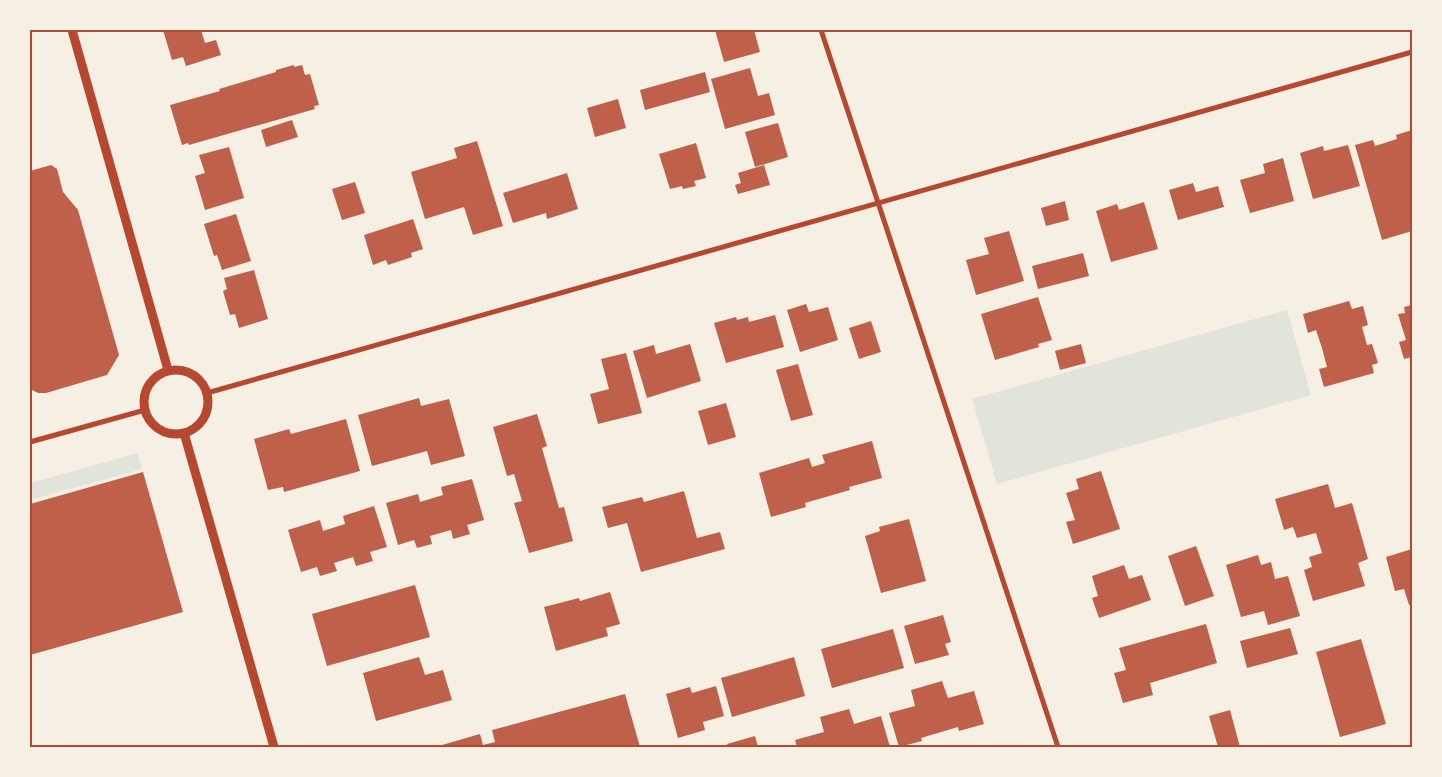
<svg xmlns="http://www.w3.org/2000/svg" width="1442" height="777" font-family="Mulish,sans-serif">
<style>
.green{fill:#e2e4dc}
.building{fill:#bf614a}
.lines{fill:none;stroke-linecap:round;stroke-linejoin:round}
.minor{stroke:#b5482f;stroke-width:5}
.tertiary{stroke:#b5482f;stroke-width:9}
.neatline{fill:none;stroke:#b5482f;stroke-width:2}
</style>
<rect width="100%" height="100%" fill="#f6efe4"/>
<!-- green -->
<g class="green">
<polygon points="1287,310 1311,395 997,484 972,399"/>
<polygon points="138,453 142,469 30,500 30,483"/>
</g>
<!-- building -->
<g class="building">
<polygon points="163,30 201,30 205,43 216,40 221,55 186,66 183,57 172,60"/>
<polygon points="715,30 754,30 760,52 724,62"/>
<polygon points="294,65 294,67 302,65 305,75 310,74 319,105 314,106 315,109 189,145 188,143 182,145 170,105 220,91 219,89 276,72 276,70"/>
<polygon points="750,68 758,96 769,93 775,115 725,129 711,79"/>
<polygon points="705,72 710,92 645,110 640,90"/>
<polygon points="618,99 626,128 595,137 587,108"/>
<polygon points="292,120 298,137 266,147 261,130"/>
<polygon points="778,123 788,157 755,167 745,132"/>
<polygon points="1412,130 1412,231 1382,240 1355,145 1373,140 1375,146 1397,139 1396,135"/>
<polygon points="477,141 503,226 473,235 464,207 425,219 411,172 457,158 454,148"/>
<polygon points="696,143 706,178 694,181 696,186 683,189 682,186 670,189 659,154"/>
<polygon points="1348,145 1360,186 1313,199 1300,153 1323,146 1324,151"/>
<polygon points="229,147 244,198 205,210 195,176 205,173 199,155"/>
<polygon points="1283,158 1294,201 1250,213 1240,180 1265,173 1263,164"/>
<polygon points="51,165 57,169 63,192 78,210 119,355 107,375 46,393 38,393 30,389 30,171"/>
<polygon points="764,165 770,185 738,194 735,185 741,183 738,173"/>
<polygon points="567,173 578,209 547,219 546,213 513,223 503,193"/>
<polygon points="355,182 365,213 342,220 332,189"/>
<polygon points="1193,183 1196,192 1218,186 1224,207 1178,220 1169,190"/>
<polygon points="1065,201 1069,220 1046,226 1041,208"/>
<polygon points="1144,202 1158,249 1111,262 1096,211 1117,204 1119,210"/>
<polygon points="236,214 251,261 222,270 217,255 214,256 204,224"/>
<polygon points="413,219 423,249 411,253 412,257 388,265 386,260 373,265 364,235"/>
<polygon points="1009,231 1024,281 976,295 966,260 989,254 984,238"/>
<polygon points="1083,253 1089,276 1038,289 1032,266"/>
<polygon points="254,270 268,319 239,328 235,314 230,315 223,291 227,289 224,278"/>
<polygon points="1038,297 1052,340 1038,344 1039,347 995,360 981,314"/>
<polygon points="1349,301 1352,309 1363,306 1368,325 1362,327 1367,345 1372,344 1378,363 1372,365 1374,373 1324,387 1319,369 1327,367 1322,348 1316,330 1308,333 1303,314"/>
<polygon points="806,304 809,312 828,307 838,340 800,352 787,310"/>
<polygon points="1412,305 1412,357 1404,359 1399,342 1406,340 1398,314 1405,313 1404,307"/>
<polygon points="775,315 784,347 726,363 714,323 736,317 737,320 748,317 749,322"/>
<polygon points="871,321 881,352 859,359 849,328"/>
<polygon points="690,344 701,381 647,398 633,351 654,345 656,354"/>
<polygon points="1081,344 1086,363 1060,370 1055,351"/>
<polygon points="626,353 642,413 598,424 590,394 609,389 601,359"/>
<polygon points="798,364 813,415 791,421 776,370"/>
<polygon points="419,398 421,406 449,399 465,456 431,465 427,451 372,466 358,415"/>
<polygon points="726,403 736,437 708,445 698,411"/>
<polygon points="537,414 547,446 542,448 559,508 564,507 573,541 529,553 514,503 522,501 514,474 507,476 493,427"/>
<polygon points="346,419 360,471 284,492 283,487 268,490 254,439 289,429 291,434"/>
<polygon points="872,441 882,478 849,487 850,490 805,503 806,507 771,517 759,473 809,458 812,467 825,463 822,455"/>
<polygon points="1101,471 1120,529 1073,544 1066,522 1075,520 1066,493 1079,489 1076,479"/>
<polygon points="143,472 183,612 30,655 30,504"/>
<polygon points="472,479 484,520 467,525 470,534 453,539 451,530 430,536 432,544 417,548 414,540 398,545 386,503 418,494 420,502 443,495 441,487"/>
<polygon points="1328,484 1335,508 1352,503 1368,559 1358,563 1365,586 1313,601 1304,570 1312,567 1309,557 1322,553 1316,533 1297,538 1293,527 1284,530 1275,499"/>
<polygon points="684,491 697,538 720,532 725,549 641,572 627,523 608,528 602,507 642,497 644,502"/>
<polygon points="374,506 387,547 370,552 373,561 356,566 353,557 334,563 337,571 320,576 317,567 301,572 288,530 320,520 323,531 345,524 343,516"/>
<polygon points="909,519 926,581 881,593 865,536 880,531 879,527"/>
<polygon points="1196,546 1214,596 1185,606 1168,556"/>
<polygon points="1412,549 1412,604 1409,605 1404,589 1395,591 1386,557"/>
<polygon points="1258,555 1261,565 1271,562 1275,579 1288,576 1300,616 1268,625 1264,611 1241,617 1226,565"/>
<polygon points="1124,565 1129,579 1142,575 1151,600 1099,618 1092,598 1098,596 1092,576"/>
<polygon points="415,585 430,637 327,666 312,614"/>
<polygon points="610,592 620,624 606,628 608,636 556,651 544,607 579,598 580,601"/>
<polygon points="943,615 951,642 945,644 949,655 915,664 904,626"/>
<polygon points="1206,624 1217,663 1150,683 1153,695 1123,703 1114,673 1126,670 1119,648"/>
<polygon points="1290,628 1298,654 1247,668 1240,641"/>
<polygon points="893,629 904,668 832,688 821,649"/>
<polygon points="1361,639 1386,724 1340,737 1316,652"/>
<polygon points="419,657 425,675 443,670 452,700 376,721 363,673"/>
<polygon points="794,657 805,696 732,717 721,678"/>
<polygon points="942,681 948,698 974,691 984,724 959,731 958,727 921,738 922,741 899,747 889,713 915,706 911,690"/>
<polygon points="716,686 724,716 703,722 705,730 678,738 666,694 690,687 692,693"/>
<polygon points="625,694 640,747 435,747 480,734 483,745 495,742 492,730"/>
<polygon points="849,709 854,724 881,716 890,747 797,747 795,740 824,732 820,717"/>
<polygon points="1230,710 1240,747 1218,747 1209,716"/>
<polygon points="755,736 758,747 728,747 727,744"/>
</g>
<g class="lines">
<!-- minor -->
<g class="minor">
<polyline points="821,30 1058,747"/>
<polyline points="207,393 1412,52"/>
<polyline points="30,442 145,410"/>
</g>
<!-- tertiary -->
<g class="tertiary">
<polyline points="72,30 168,370"/>
<circle cx="176" cy="402" r="32"/>
<polyline points="184,433 274,747"/>
</g>
</g>
<!-- border -->
<rect width="1442" height="777" fill="none" stroke="#f6efe4" stroke-width="62"/>
<rect x="31" y="31" width="1380" height="715" class="neatline"/>
</svg>
